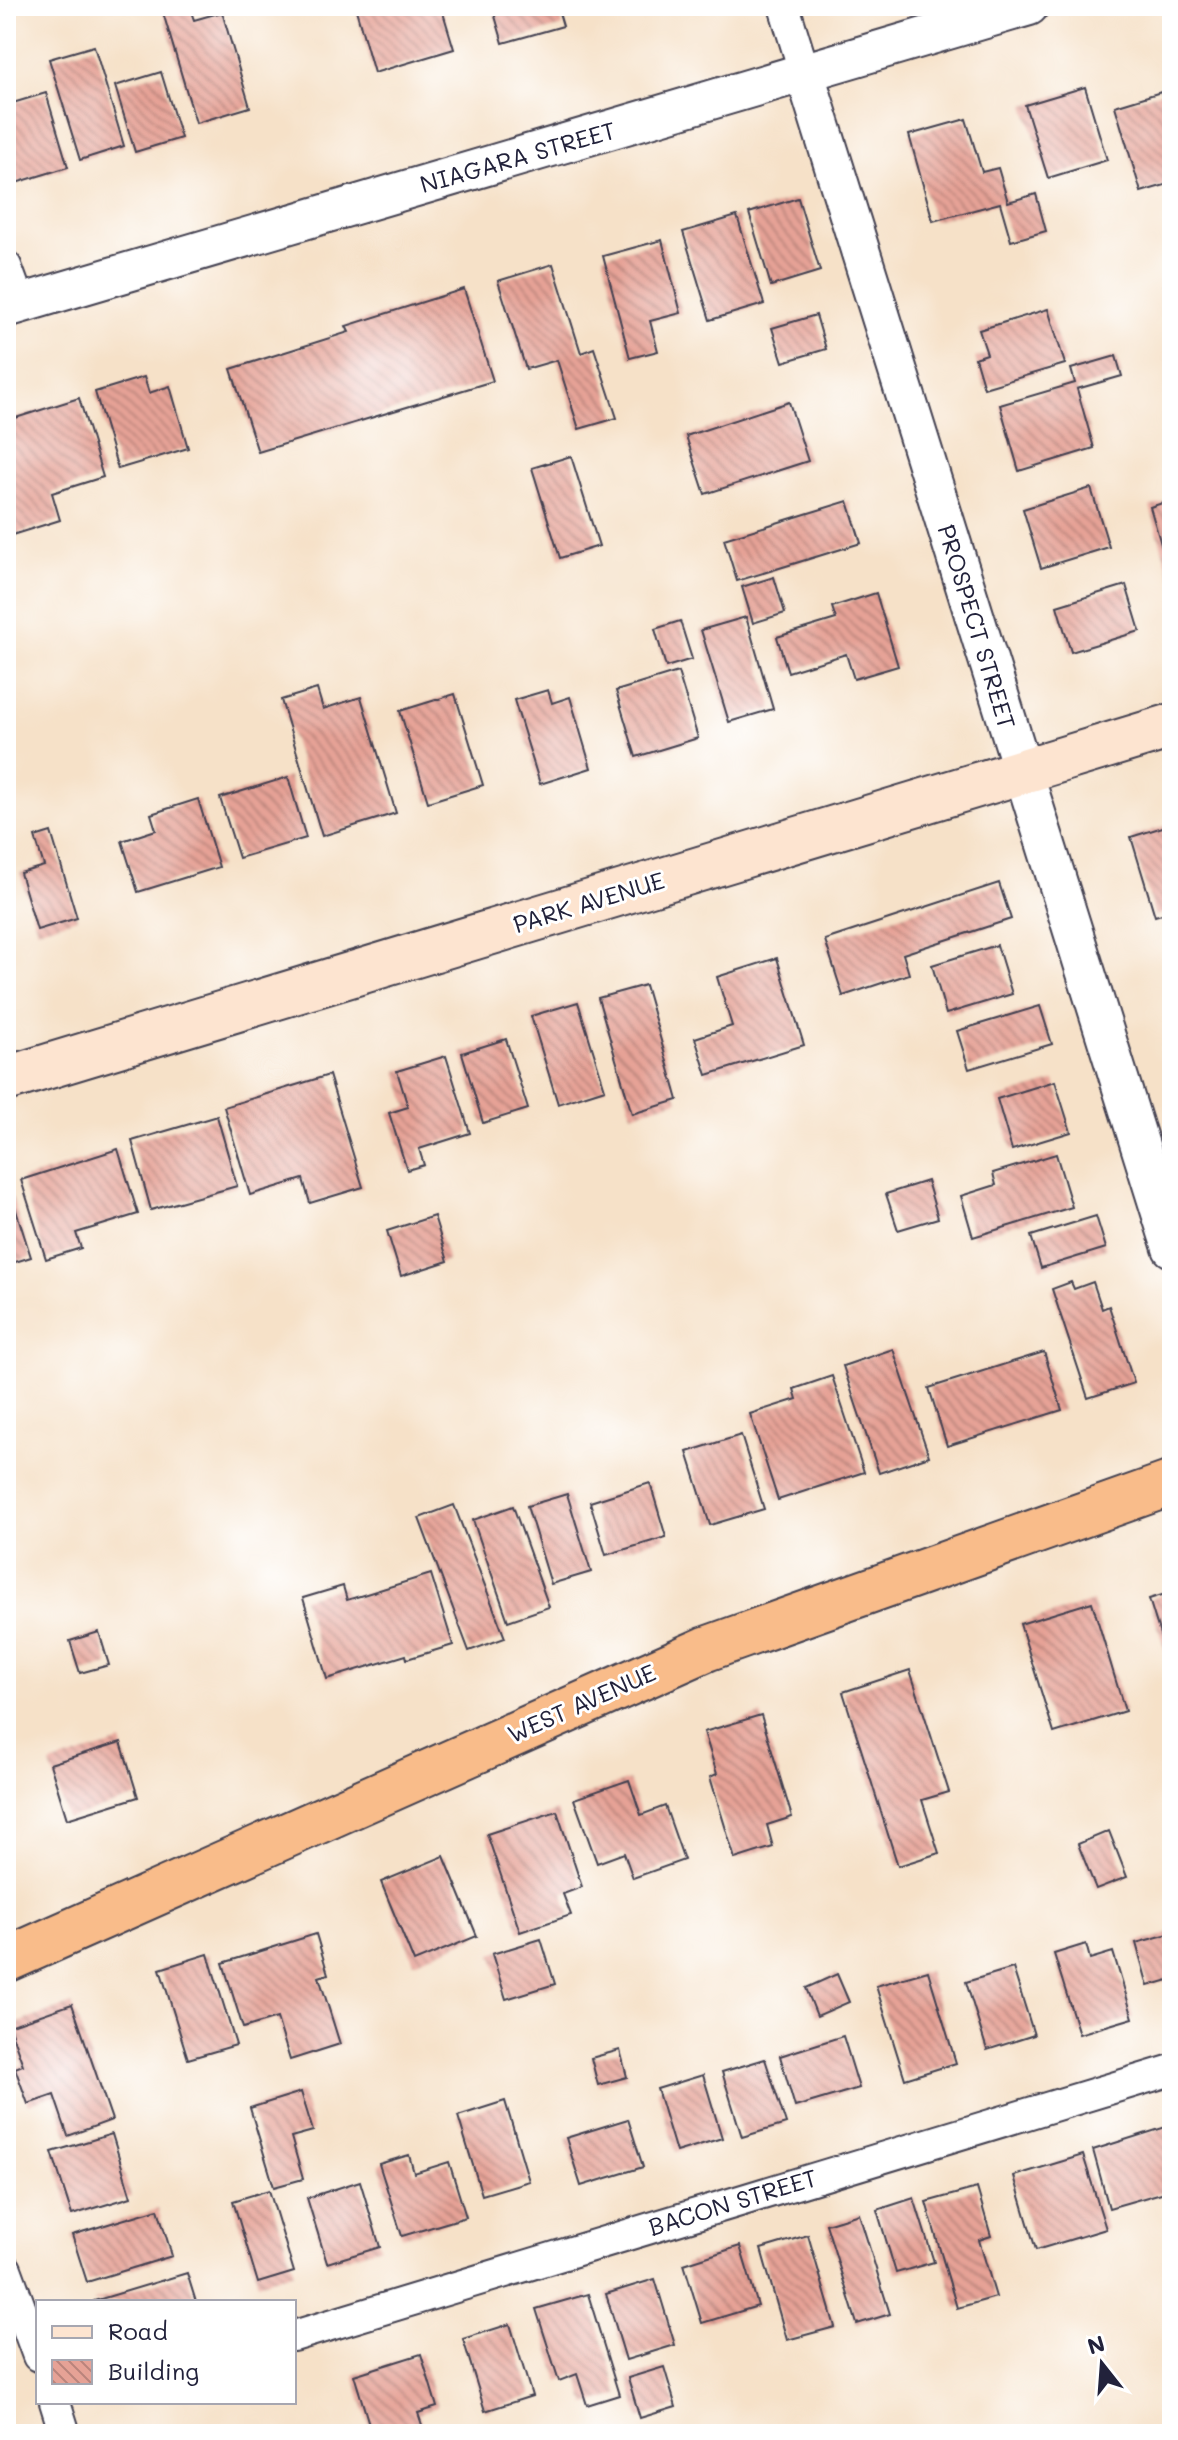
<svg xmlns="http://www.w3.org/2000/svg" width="1178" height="2440" font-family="Mali,sans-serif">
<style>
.building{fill:url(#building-back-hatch)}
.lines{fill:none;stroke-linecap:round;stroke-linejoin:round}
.minor-casing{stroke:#423f50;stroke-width:34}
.tertiary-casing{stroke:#423f50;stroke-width:42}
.secondary-casing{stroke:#423f50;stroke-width:48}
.trunk-casing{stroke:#423f50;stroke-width:48}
.minor{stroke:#fff;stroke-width:30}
.tertiary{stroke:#fff;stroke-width:38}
.secondary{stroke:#fde4d0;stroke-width:44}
.trunk{stroke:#f9bc8a;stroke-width:44}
.labels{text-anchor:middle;stroke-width:6;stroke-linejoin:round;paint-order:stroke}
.street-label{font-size:24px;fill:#22223b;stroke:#fff}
</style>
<defs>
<pattern id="building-back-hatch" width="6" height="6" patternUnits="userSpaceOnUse" patternTransform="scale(2)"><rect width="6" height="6" fill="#e6a296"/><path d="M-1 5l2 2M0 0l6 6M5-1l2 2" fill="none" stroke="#ba847c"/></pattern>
</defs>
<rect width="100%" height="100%" fill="#fff"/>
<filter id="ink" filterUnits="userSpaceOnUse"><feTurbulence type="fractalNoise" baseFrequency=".0125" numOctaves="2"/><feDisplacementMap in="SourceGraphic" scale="16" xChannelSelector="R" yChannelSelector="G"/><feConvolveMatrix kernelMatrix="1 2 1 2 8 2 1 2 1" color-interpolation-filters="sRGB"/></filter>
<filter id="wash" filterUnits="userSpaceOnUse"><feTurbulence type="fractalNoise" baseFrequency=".006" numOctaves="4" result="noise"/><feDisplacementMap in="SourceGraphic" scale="32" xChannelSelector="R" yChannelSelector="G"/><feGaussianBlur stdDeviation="1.8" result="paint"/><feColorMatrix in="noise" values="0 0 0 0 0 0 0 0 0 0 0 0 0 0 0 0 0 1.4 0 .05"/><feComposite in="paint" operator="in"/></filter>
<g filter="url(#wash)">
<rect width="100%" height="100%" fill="#f6e1c8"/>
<g id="blocks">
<!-- building -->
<g class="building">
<polygon points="161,6 189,6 194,20 222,12 250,107 196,123"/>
<polygon points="355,6 441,6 454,49 374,73"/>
<polygon points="492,6 557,6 563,26 503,43"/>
<polygon points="94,46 124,146 80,160 49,59"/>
<polygon points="161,72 181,138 135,152 115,86"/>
<polygon points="1085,87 1107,160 1048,178 1025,105"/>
<polygon points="1161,92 1169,120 1172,119 1172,183 1141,192 1115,106"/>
<polygon points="46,93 68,167 6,186 6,105"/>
<polygon points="966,119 982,172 998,168 1008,202 1036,194 1046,231 1011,241 1000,203 933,221 909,135"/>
<polygon points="798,198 820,271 771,286 749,213"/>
<polygon points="737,216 764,304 710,320 683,232"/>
<polygon points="662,240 681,313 650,321 658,351 630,358 603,256"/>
<polygon points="553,264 581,353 594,348 617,418 579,429 557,360 526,369 498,281"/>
<polygon points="1172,284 1172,309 1171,309 1164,286"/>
<polygon points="464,289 493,381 258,452 231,369 349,332 346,326"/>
<polygon points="1048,309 1065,364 984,388 975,358 987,354 979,330"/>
<polygon points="816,315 826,349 783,362 772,328"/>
<polygon points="1116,356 1122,376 1077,389 1094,448 1019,471 1000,405 1075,383 1071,369"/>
<polygon points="144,377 149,393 170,386 188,448 118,469 95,392"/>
<polygon points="79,398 103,477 52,493 60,520 9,536 6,525 6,421"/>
<polygon points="789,402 808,461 705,494 686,436"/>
<polygon points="571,456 599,546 560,558 532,468"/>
<polygon points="1091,488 1109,547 1041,568 1023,509"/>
<polygon points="1172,500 1172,578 1171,578 1150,507"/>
<polygon points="848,501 861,543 737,581 724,539"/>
<polygon points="774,577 785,613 753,623 742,587"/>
<polygon points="1126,585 1140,631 1071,652 1057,606"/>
<polygon points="876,593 898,666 854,679 846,654 788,672 777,637 836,619 832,607"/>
<polygon points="746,617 773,709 729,722 701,630"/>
<polygon points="680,621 692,659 666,667 655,629"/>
<polygon points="678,672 698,738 636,757 616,691"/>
<polygon points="317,689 323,709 361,697 396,813 322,836 281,700"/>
<polygon points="548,690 552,703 570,697 591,768 540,784 514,700"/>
<polygon points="455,694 483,785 428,802 400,711"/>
<polygon points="288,777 306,838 239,858 220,798"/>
<polygon points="198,799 219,867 138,892 122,841 156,830 151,814"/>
<polygon points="1172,824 1172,911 1155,916 1131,837"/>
<polygon points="51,832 77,918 37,930 20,873 44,866 35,837"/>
<polygon points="999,883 1011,919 903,954 909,974 843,996 825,940"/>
<polygon points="997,945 1012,994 946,1014 932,965"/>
<polygon points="777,958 804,1045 707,1075 695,1038 732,1026 717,977"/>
<polygon points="645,985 678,1100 632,1114 598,998"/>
<polygon points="578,1002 605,1089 558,1104 531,1016"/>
<polygon points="1040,1006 1052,1044 969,1069 957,1031"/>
<polygon points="506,1039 528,1109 483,1123 462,1053"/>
<polygon points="446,1056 470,1133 419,1149 424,1165 407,1170 389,1113 408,1107 397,1071"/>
<polygon points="329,1075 363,1187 310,1203 303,1179 250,1195 224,1107"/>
<polygon points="1055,1081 1071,1132 1012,1150 997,1099"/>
<polygon points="217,1116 237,1186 151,1210 132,1141"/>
<polygon points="118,1149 138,1214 76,1233 81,1248 46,1259 21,1180"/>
<polygon points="1056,1154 1072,1207 973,1237 961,1196 996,1185 993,1173"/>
<polygon points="6,1179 31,1257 6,1265"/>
<polygon points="927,1181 938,1218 898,1230 886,1194"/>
<polygon points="434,1216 448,1261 401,1276 387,1231"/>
<polygon points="1096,1216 1106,1248 1041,1268 1031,1236"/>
<polygon points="1071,1282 1074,1289 1093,1282 1102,1309 1109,1306 1134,1383 1088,1398 1052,1289"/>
<polygon points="893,1349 929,1456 879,1473 843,1366"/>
<polygon points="1044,1352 1062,1410 947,1446 929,1388"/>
<polygon points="832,1376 864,1472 778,1500 750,1414 797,1399 794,1389"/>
<polygon points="741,1435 764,1509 710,1525 687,1452"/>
<polygon points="650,1483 666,1537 606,1555 590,1502"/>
<polygon points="567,1494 591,1572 551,1584 527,1506"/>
<polygon points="454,1505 505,1638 469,1651 419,1518"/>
<polygon points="513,1506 549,1607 508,1621 473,1520"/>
<polygon points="431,1574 453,1645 407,1659 406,1655 327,1679 303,1598 343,1586 347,1600"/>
<polygon points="1172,1592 1172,1670 1171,1670 1149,1599"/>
<polygon points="1092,1602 1125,1711 1054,1733 1020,1624"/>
<polygon points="99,1632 109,1665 80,1673 70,1641"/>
<polygon points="910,1670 949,1792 922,1800 939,1853 898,1866 843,1692"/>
<polygon points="761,1715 792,1817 767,1825 773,1847 735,1859 710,1777 717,1774 704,1732"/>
<polygon points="121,1742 138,1797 67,1819 50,1764"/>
<polygon points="629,1780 641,1815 665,1806 684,1860 633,1878 624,1853 597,1863 574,1799"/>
<polygon points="557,1811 582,1887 563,1894 571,1915 520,1932 487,1834"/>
<polygon points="1109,1831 1127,1877 1096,1889 1078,1844"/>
<polygon points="444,1856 477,1936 414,1962 381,1882"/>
<polygon points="1172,1933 1172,1979 1148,1986 1136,1943"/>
<polygon points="316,1934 328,1974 319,1977 340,2044 290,2060 277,2018 243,2028 223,1963"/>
<polygon points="541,1939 555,1984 506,1999 492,1954"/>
<polygon points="1086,1944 1090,1959 1113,1952 1133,2018 1079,2034 1054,1954"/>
<polygon points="208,1954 236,2045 188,2059 160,1969"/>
<polygon points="1013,1968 1034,2035 987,2050 966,1982"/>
<polygon points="928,1971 956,2063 905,2079 876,1986"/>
<polygon points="837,1974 849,2002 817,2016 806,1988"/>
<polygon points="72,2004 112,2120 68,2136 54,2095 28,2104 15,2068 23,2065 9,2026"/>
<polygon points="843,2036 859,2088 795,2107 780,2056"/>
<polygon points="620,2050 627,2077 598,2085 591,2058"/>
<polygon points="765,2059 786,2124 742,2137 722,2072"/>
<polygon points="703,2075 722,2138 676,2152 657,2089"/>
<polygon points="301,2092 313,2131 291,2137 303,2179 274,2187 250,2108"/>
<polygon points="505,2101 529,2181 482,2195 458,2116"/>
<polygon points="628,2119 643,2167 581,2186 566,2138"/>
<polygon points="1172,2125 1172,2190 1109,2208 1093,2150"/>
<polygon points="112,2134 131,2197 72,2215 52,2152"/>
<polygon points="409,2155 414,2173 449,2162 466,2217 402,2236 379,2164"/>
<polygon points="1083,2155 1106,2229 1036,2250 1014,2176"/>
<polygon points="360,2181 380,2247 327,2263 307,2198"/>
<polygon points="977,2188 991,2236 979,2240 996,2297 957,2308 926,2202"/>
<polygon points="269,2190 294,2272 258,2283 233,2201"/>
<polygon points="914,2198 934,2262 896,2273 877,2210"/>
<polygon points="158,2209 172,2256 87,2282 72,2235"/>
<polygon points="859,2214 890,2314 857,2324 826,2224"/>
<polygon points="808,2235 835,2327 787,2340 761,2249"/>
<polygon points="740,2246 758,2306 702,2323 684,2264"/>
<polygon points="187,2273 196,2302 94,2302 94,2301"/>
<polygon points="655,2279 675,2345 626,2360 606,2294"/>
<polygon points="588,2294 619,2395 587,2405 577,2374 559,2381 536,2309"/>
<polygon points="510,2324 532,2396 485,2411 463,2339"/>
<polygon points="421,2354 437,2407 418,2413 425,2434 372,2434 354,2375"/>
<polygon points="664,2367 676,2407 640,2418 628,2378"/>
</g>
</g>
</g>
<g filter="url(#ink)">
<use href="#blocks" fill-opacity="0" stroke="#423f50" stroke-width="2"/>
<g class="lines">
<defs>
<g id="minor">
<polyline points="784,6 805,74"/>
<polyline points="6,266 20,304"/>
<polyline points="6,2269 38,2356"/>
<polyline points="294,2336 1172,2070"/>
<polyline points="55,2402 65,2434"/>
</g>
<g id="tertiary">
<polyline points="805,74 1172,1248"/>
<polyline points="6,308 1029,6"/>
</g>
<polyline id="secondary" points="6,1079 1172,726"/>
<polyline id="trunk" points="6,1960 706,1649 1172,1483"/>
</defs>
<!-- minor casing -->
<use href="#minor" class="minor-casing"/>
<!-- tertiary casing -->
<use href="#tertiary" class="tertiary-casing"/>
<!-- secondary casing -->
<use href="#secondary" class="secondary-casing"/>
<!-- trunk casing -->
<use href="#trunk" class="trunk-casing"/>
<!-- minor -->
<use href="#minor" class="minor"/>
<!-- tertiary -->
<use href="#tertiary" class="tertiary"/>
<!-- secondary -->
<use href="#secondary" class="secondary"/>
<!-- trunk -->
<use href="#trunk" class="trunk"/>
</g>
</g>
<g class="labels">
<!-- street labels -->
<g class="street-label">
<text transform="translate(518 158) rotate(-16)" y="8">NIAGARA STREET</text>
<text transform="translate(976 627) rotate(73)" y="8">PROSPECT STREET</text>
<text transform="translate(589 903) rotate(-17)" y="8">PARK AVENUE</text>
<text transform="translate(582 1704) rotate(-24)" y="8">WEST AVENUE</text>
<text transform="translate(733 2203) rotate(-17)" y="8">BACON STREET</text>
</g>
</g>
<!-- margin -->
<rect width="1178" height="2440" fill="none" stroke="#fff" stroke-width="32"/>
<!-- legend -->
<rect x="36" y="2300" width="260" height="104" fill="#ffffff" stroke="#a7a7b1" stroke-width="2"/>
<rect x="52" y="2326" width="40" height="12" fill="#fde4d0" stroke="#a7a7b1" stroke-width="2"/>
<text x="108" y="2340" font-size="24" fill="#22223b">Road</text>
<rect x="52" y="2360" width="40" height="24" fill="url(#building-back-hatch)" stroke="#a7a7b1" stroke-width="2"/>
<text x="108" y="2380" font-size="24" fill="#22223b">Building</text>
<!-- north arrow -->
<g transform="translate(1102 2364) rotate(343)" stroke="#ffffff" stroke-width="6" paint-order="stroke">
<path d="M0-6L14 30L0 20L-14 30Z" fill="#22223b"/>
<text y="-12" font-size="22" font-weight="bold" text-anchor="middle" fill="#22223b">N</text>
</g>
</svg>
